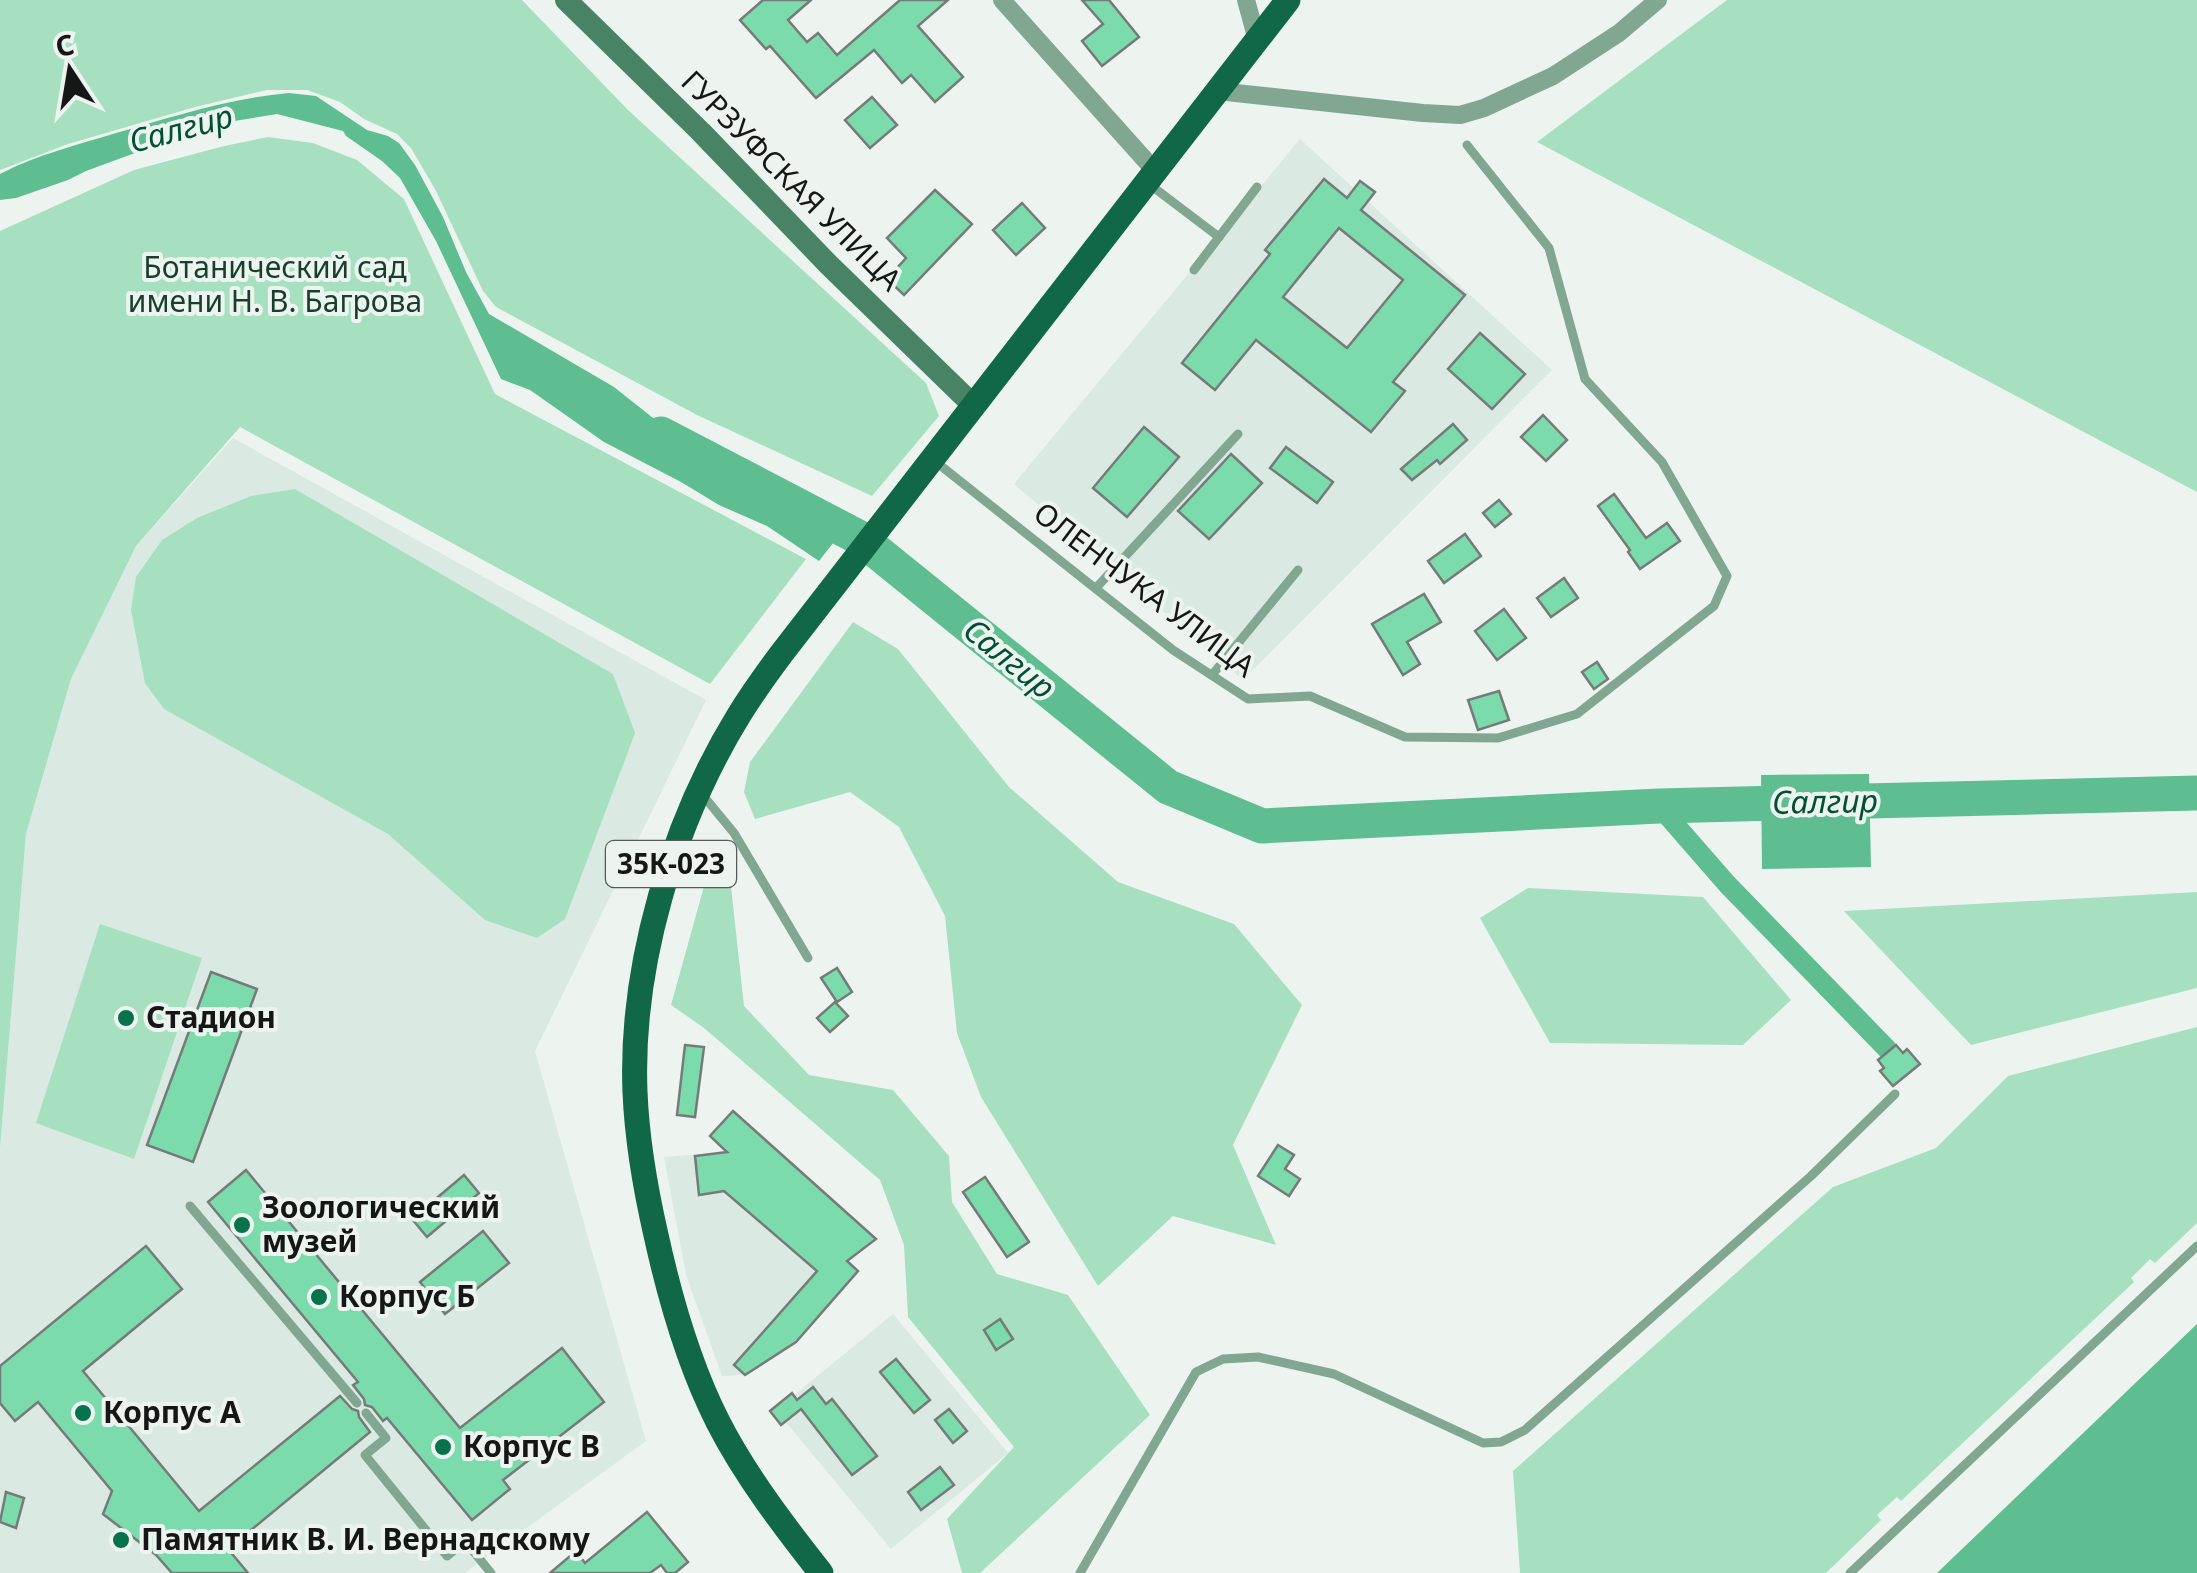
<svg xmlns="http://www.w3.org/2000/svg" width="2197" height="1573" font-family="'Noto Sans',sans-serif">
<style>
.built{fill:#dae9e1}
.green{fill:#a7e0c1}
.water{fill:#5fbe91}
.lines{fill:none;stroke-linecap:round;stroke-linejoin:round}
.canal{stroke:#5fbe91;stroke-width:20}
.river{stroke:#5fbe91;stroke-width:35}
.building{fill:#7cdbac;stroke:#757b78;stroke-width:2.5;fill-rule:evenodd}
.lane{stroke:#81a793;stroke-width:9}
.street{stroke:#81a793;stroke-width:18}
.secondary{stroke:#488365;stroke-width:22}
.primary{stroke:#106846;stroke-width:25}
.poi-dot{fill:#06734c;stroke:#edf4f0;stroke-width:4}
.labels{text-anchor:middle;stroke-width:8;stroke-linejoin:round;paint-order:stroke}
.shield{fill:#edf4f0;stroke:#555957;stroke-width:2.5}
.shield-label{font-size:28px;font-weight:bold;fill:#141715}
.street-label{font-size:30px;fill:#141715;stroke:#edf4f0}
.park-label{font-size:30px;fill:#163f2c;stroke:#edf4f0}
.poi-label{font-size:30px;font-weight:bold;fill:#141715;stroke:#edf4f0;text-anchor:start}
.water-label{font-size:32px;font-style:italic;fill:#005134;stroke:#edf4f0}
</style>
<rect width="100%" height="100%" fill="#edf4f0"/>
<!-- built -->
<g class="built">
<polygon points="1300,139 1552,370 1243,680 1014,484"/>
<polygon points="233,438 706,700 535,1051 646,1441 465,1573 0,1573 0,1148 26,834 71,679 136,546"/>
<polygon points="726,1152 858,1271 796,1342 745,1375 722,1376 686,1275 664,1157"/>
<polygon points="893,1314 1008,1453 891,1549 776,1410"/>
</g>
<!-- green -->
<g class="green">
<polygon points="0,0 522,0 628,110 926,383 939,416 872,496 697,415 496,307 483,291 435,189 411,148 397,134 364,119 340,102 307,90 267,90 195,107 68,144 0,170"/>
<polygon points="1727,0 2197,0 2197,492 1537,142"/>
<polygon points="268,137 313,143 357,160 404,199 495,394 806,559 710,684 240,427 136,546 71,679 26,834 0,1148 0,231 134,170 224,146"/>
<polygon points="295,489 613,674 635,733 565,919 537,938 485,920 388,834 164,709 145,683 131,610 136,577 162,540 197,518 251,496"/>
<polygon points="853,622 898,649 1009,787 1118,882 1234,924 1302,1005 1233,1145 1276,1245 1173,1216 1098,1286 981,1097 957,1033 945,916 899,827 850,792 755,819 744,792 750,762"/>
<polygon points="708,872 731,886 744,1006 809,1075 893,1090 949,1156 952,1202 997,1274 1068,1295 1150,1415 980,1573 962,1573 947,1519 1014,1447 908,1317 904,1245 880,1180 704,1028 671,1005"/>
<polygon points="1528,888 1703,897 1791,1000 1743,1045 1550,1043 1480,918"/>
<polygon points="2197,892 2197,988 1971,1045 1844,911"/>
<polygon points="100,924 202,958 134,1159 36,1123"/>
<polygon points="2197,1027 2197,1223 2155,1263 2150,1259 2131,1278 2134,1282 1901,1501 1897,1497 1877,1515 1881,1520 1826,1573 1520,1573 1513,1471 1833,1187 1936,1148 2008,1076"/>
</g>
<!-- water -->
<g class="water">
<path d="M289 93 316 96 367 130 388 136 399 143 415 165 443 217 466 272 489 314 614 387 749 494 818 518 855 515 819 561 767 526 719 505 681 482 604 442 530 390 501 379 436 241 400 178 382 161 346 136 343 131 277 114 216 124 169 144 154 146 86 171 68 180 16 198 0 200V174C36 155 77 145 116 133 172 117 230 98 289 93Z"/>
<polygon points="1869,774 1871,867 1762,869 1761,775"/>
<polygon points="2197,1324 2197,1573 1937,1573"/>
</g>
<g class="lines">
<!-- canal -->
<polyline class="canal" points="1659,806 1727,884 1887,1049"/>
<!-- river -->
<polyline class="river" points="661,434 860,538 1168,787 1262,826 1659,806 2197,793"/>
</g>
<!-- building -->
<g class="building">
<polygon points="763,0 811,0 788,20 807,42 818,33 837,55 900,0 948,0 918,26 963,77 935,102 911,75 902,83 874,50 816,98 770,46 766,49 740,20"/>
<polygon points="1082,0 1109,0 1139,37 1102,66 1082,41 1103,24"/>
<polygon points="872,97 897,125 870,148 845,120"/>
<path d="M1324 179 1347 198 1360 181 1375 192 1361 210 1465 295 1393 382 1405 391 1371 432 1256 340 1215 390 1182 363 1270 254 1265 250ZM1339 228 1403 280 1347 348 1283 297Z"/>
<polygon points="935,190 972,224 904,295 887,279 906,258 887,238"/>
<polygon points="1022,203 1045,228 1016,255 993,230"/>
<polygon points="1480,333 1525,374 1492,409 1448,369"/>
<polygon points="1543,415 1567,440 1546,461 1521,437"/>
<polygon points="1453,424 1467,440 1440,464 1437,460 1412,480 1401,469"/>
<polygon points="1144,427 1179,457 1127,517 1093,488"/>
<polygon points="1286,447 1333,482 1317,503 1270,468"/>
<polygon points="1231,454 1262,483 1209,539 1178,511"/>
<polygon points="1614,494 1646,538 1667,523 1680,541 1640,569 1628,552 1630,550 1598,506"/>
<polygon points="1499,500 1511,514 1495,527 1483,513"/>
<polygon points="1465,534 1481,556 1444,583 1428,561"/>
<polygon points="1564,578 1578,598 1551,617 1537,598"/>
<polygon points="1424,594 1441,622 1407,642 1420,664 1403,675 1372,624"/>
<polygon points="1504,609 1526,638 1497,660 1475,631"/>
<polygon points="1597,662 1608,679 1594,689 1582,672"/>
<polygon points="1499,691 1509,720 1478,730 1468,700"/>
<polygon points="837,968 852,992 837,1002 821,978"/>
<polygon points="211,972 257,989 193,1162 147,1145"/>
<polygon points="835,1002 848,1016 830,1032 817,1018"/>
<polygon points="685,1045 704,1047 695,1117 677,1115"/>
<polygon points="1896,1045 1903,1053 1907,1049 1920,1064 1893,1086 1880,1071 1884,1068 1878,1060"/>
<polygon points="733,1111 876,1239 847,1261 858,1271 796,1342 745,1375 734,1365 817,1271 724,1191 699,1195 695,1156 727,1152 710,1136"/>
<polygon points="1278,1145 1294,1155 1285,1169 1300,1179 1289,1196 1258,1176"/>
<polygon points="246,1170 460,1428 562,1348 604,1402 503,1480 510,1489 472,1520 387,1418 383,1421 372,1407 365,1405 364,1399 353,1385 358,1382 208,1202"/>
<polygon points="464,1175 479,1193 427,1237 412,1219"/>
<polygon points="985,1177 1029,1242 1007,1257 963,1192"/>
<polygon points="483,1231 509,1263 445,1314 420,1282"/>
<polygon points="146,1246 182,1289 83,1371 199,1511 340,1396 352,1409 358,1411 359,1417 370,1432 228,1549 248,1573 172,1573 156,1555 103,1514 112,1491 38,1402 15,1421 0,1403 0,1366"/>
<polygon points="1000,1319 1013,1339 996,1350 984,1330"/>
<polygon points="896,1359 930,1400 914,1413 880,1372"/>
<polygon points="813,1387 826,1404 832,1399 877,1456 852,1475 801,1409 781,1425 770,1411 792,1393 797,1400"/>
<polygon points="949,1409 967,1431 953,1443 935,1420"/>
<polygon points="940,1467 954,1485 921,1510 908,1492"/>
<polygon points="6,1492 24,1498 16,1528 0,1522"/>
<polygon points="647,1512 688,1562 675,1573 667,1573 661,1565 650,1573 550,1573 576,1551 585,1563"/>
</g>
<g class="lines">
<!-- lane -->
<g class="lane">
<polyline points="1149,184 1219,237"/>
<polyline points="1194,270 1257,187"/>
<polyline points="936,462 1173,650 1248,699 1310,696 1405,737 1498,738 1577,714 1714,606 1727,576 1662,462 1585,379 1549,248 1467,145"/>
<polyline points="1096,588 1238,434"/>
<polyline points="1212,675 1298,570"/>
<polyline points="701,793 734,833 808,958"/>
<polyline points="190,1206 357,1403"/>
<polyline points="366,1413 386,1438 365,1455 447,1556 465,1541 491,1573"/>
<polyline points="1080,1573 1196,1372 1223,1359 1258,1357 1334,1374 1483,1443 1501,1442 1525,1430 1811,1176 1895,1094"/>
<polyline points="1850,1573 2197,1246"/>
</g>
<!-- street -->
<g class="street">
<polyline points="1002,0 1155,171"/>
<polyline points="1246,0 1257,40"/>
<polyline points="1217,91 1423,113 1460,115 1484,108 1553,76 1619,33 1658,0"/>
</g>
<!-- secondary -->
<polyline class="secondary" points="566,0 701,132 829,265 973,405"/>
<!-- primary -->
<path class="primary" d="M821 1573C784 1526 745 1475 718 1422 688 1363 670 1299 656 1235 645 1187 637 1141 635 1092 630 966 673 822 739 715 752 694 767 673 782 653L1288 0"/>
</g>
<!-- markers -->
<g class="poi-dot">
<circle cx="126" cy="1018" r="10"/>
<circle cx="242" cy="1225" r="10"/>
<circle cx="319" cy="1297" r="10"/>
<circle cx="83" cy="1413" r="10"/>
<circle cx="443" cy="1447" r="10"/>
<circle cx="121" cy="1540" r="10"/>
</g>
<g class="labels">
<!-- shield labels -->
<rect class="shield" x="606" y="841" width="130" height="46" rx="8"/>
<g class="shield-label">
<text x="671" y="874">35К-023</text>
</g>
<!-- street labels -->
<g class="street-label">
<text transform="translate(791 181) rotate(45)" y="10">ГУРЗУФСКАЯ УЛИЦА</text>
<text transform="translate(1144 590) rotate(37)" y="10">ОЛЕНЧУКА УЛИЦА</text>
</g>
<!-- park labels -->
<g class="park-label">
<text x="275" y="278">Ботанический сад<tspan x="275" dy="34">имени Н. В. Багрова</tspan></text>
</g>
<!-- poi labels -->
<g class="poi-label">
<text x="146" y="1028">Стадион</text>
<text x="262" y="1218">Зоологический<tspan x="262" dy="34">музей</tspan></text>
<text x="339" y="1307">Корпус Б</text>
<text x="103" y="1423">Корпус А</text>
<text x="463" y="1457">Корпус В</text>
<text x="141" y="1550">Памятник В. И. Вернадскому</text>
</g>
<!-- water labels -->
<g class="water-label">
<text transform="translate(181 129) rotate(-15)" y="11">Салгир</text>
<text transform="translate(1009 659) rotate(39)" y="11">Салгир</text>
<text transform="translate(1825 802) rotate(-1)" y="11">Салгир</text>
</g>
</g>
<!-- north arrow -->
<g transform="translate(70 70) rotate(348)" stroke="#edf4f0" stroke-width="8" paint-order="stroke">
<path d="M0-8L18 38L0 25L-18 38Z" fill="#141715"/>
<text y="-15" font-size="28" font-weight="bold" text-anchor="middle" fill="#141715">С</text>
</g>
</svg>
